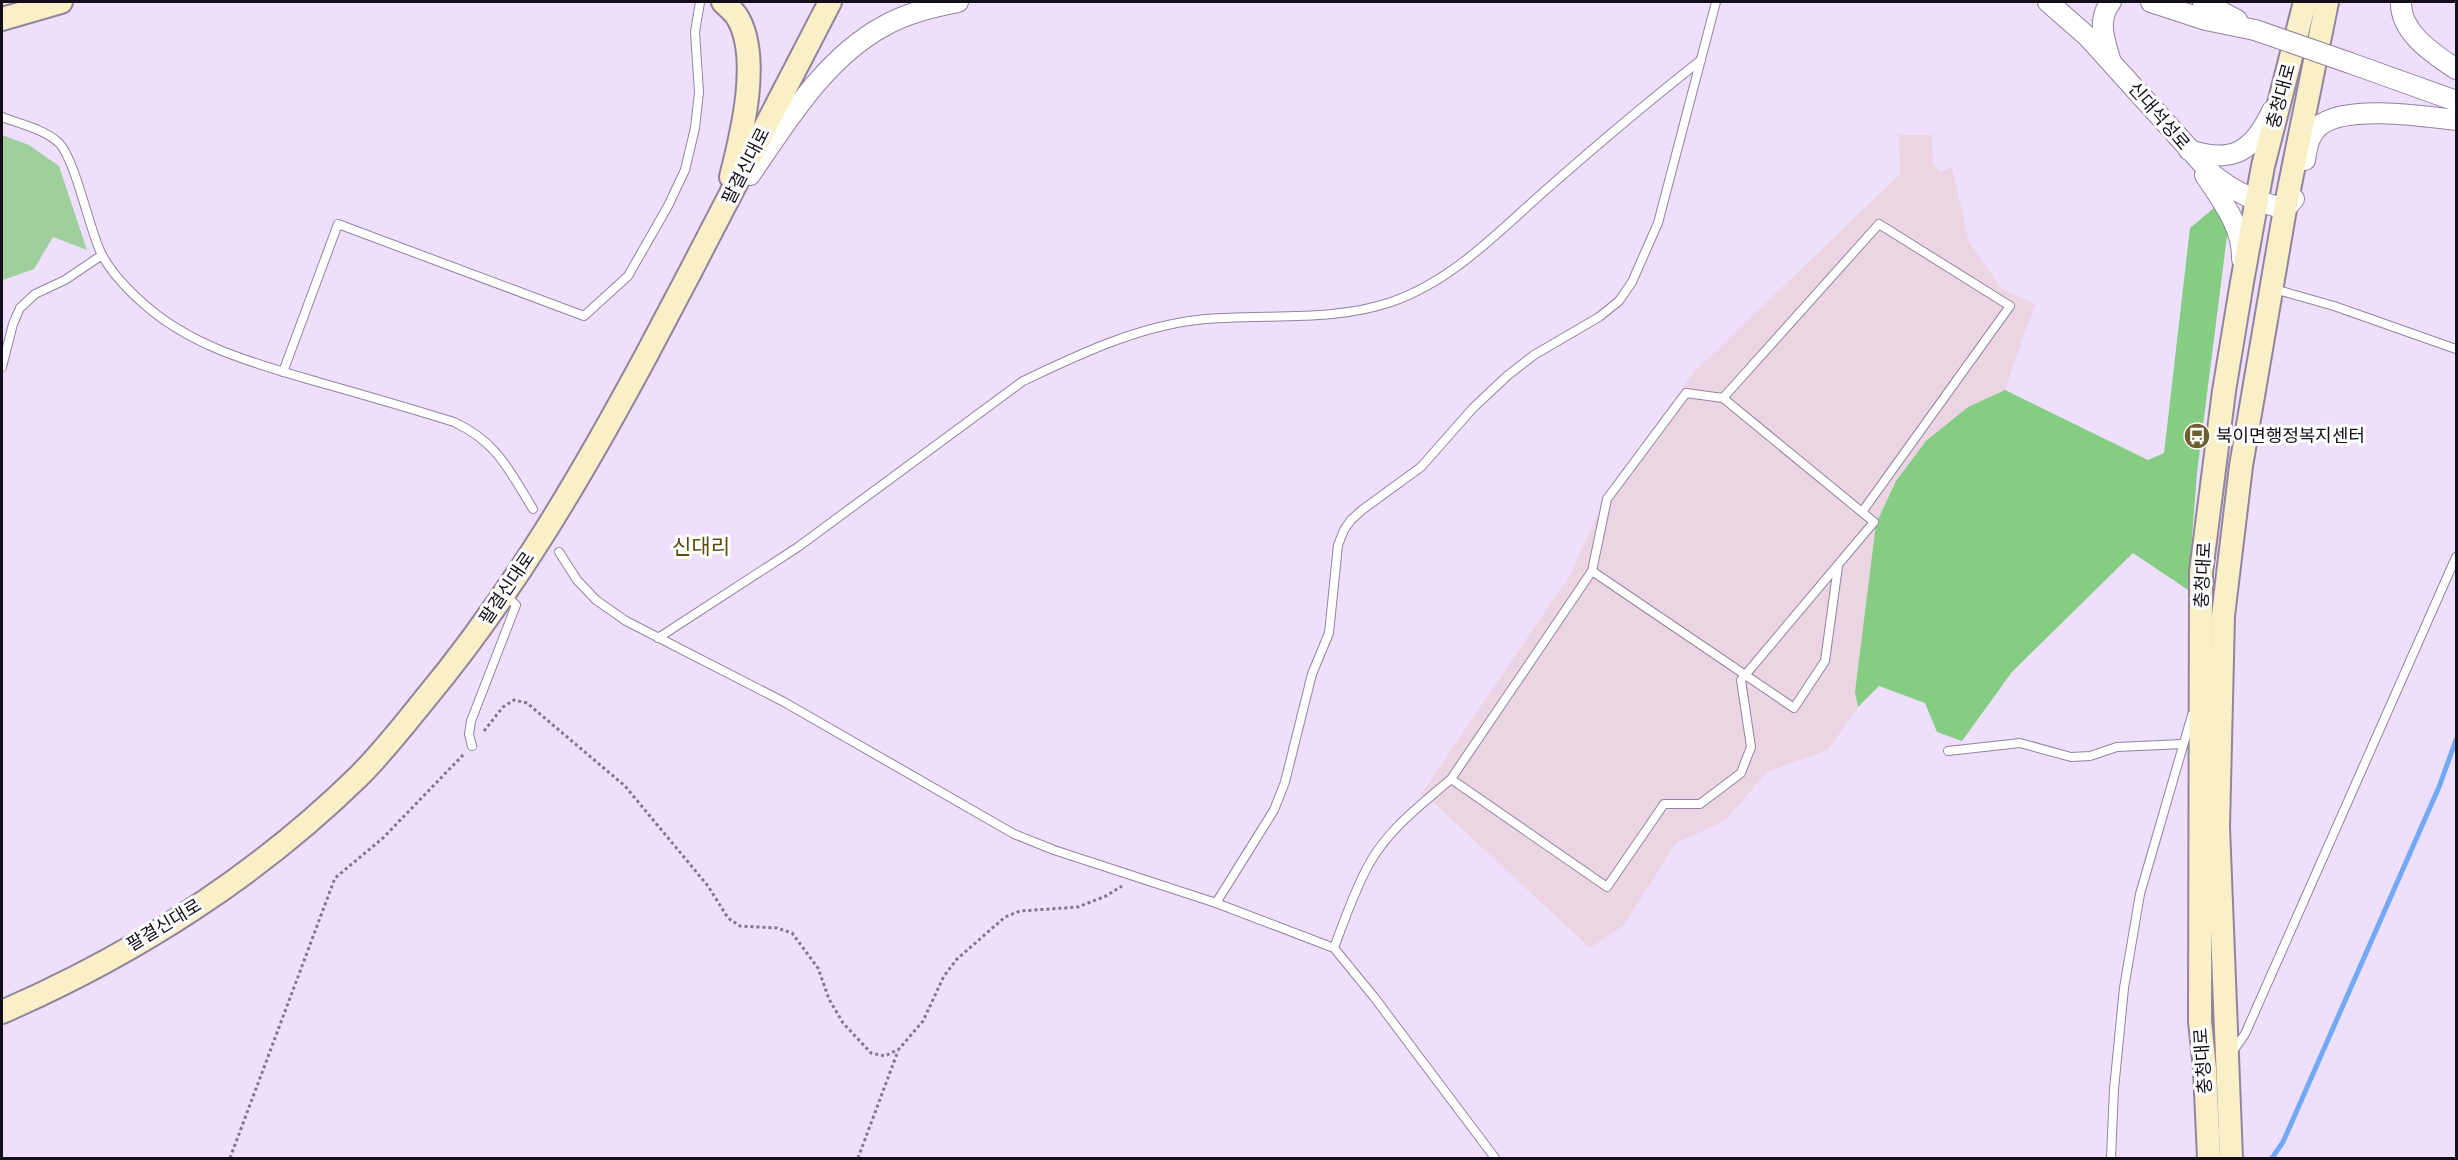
<svg xmlns="http://www.w3.org/2000/svg" width="2458" height="1160" font-family="Figtree,'Noto Sans KR',sans-serif">
<style>
.industrial{fill:#ecd5e2}
.green{fill:#a0cf9e}
.forest{fill:#84cd82}
.lines{fill:none;stroke-linecap:round;stroke-linejoin:round}
.stream{stroke:#72a8f5;stroke-width:5}
.service-casing{stroke:#92849f;stroke-width:10}
.tertiary-casing{stroke:#92849f;stroke-width:22}
.secondary-casing{stroke:#92849f;stroke-width:26}
.path{stroke:#81778b;stroke-width:3;stroke-dasharray:3 3;stroke-linecap:butt}
.service{stroke:#fff;stroke-width:8}
.tertiary{stroke:#fff;stroke-width:20}
.secondary{stroke:#f9f0c8;stroke-width:22}
.tertiary-bridge-casing{stroke:#92849f;stroke-width:22;stroke-linecap:butt}
.tertiary-bridge{stroke:#fff;stroke-width:20}
.labels{text-anchor:middle;stroke-width:6;stroke-linejoin:round;paint-order:stroke}
.street-label{font-size:18px;fill:#130e18;stroke:#fff}
.poi-label{font-size:18px;fill:#130e18;stroke:#fff;text-anchor:start}
.quarter-label{font-size:21px;fill:#5a4c0d;stroke:#fff}
</style>
<rect width="100%" height="100%" fill="#eee0fd"/>
<!-- industrial -->
<polygon class="industrial" points="1899,135 1932,135 1933,163 1941,172 1952,167 1969,242 2002,289 2035,304 2005,390 1968,407 1927,441 1896,481 1855,692 1858,707 1828,750 1767,772 1725,821 1676,843 1624,925 1590,948 1435,804 1421,794 1570,575 1611,485 1694,372 1900,174"/>
<!-- green -->
<polygon class="green" points="2,135 29,145 59,166 87,250 53,237 34,269 3,280"/>
<!-- forest -->
<polygon class="forest" points="2214,208 2228,228 2197,473 2188,590 2133,553 2012,672 1962,741 1937,732 1925,703 1879,686 1858,707 1855,692 1876,524 1896,481 1926,441 1968,407 2005,390 2148,460 2164,453 2190,228"/>
<g class="lines">
<!-- stream -->
<polyline class="stream" points="2272,1158 2283,1142 2439,787 2456,740"/>
<defs>
<g id="service">
<path d="M2 117C20 124 44 129 59 143 75 159 89 228 101 253 111 273 129 291 145 305 194 348 257 364 318 382 364 395 409 408 454 422 497 442 509 470 533 509"/>
<polyline points="2274,289 2334,306 2456,349"/>
<polyline points="2,367 13,324 20,308 35,294 65,280 102,255"/>
<polyline points="283,372 338,224 584,316 628,276 668,206 685,170 695,128 699,92 695,32 700,2"/>
<polyline points="1723,398 1879,224 2010,306 1862,512"/>
<polyline points="559,552 577,580 596,600 626,621 784,702 1014,834 1054,850 1216,903 1334,948 1374,997 1495,1158"/>
<polyline points="1592,571 1794,708 1825,661 1838,566"/>
<path d="M658 638 798 547 1023 381C1078 355 1136 327 1197 320 1261 313 1330 323 1391 302 1453 281 1500 230 1548 188 1598 144 1649 101 1701 60"/>
<polyline points="472,746 469,734 471,721 516,605 506,595"/>
<polyline points="1948,751 2020,743 2071,757 2090,756 2117,747 2183,744"/>
<polyline points="1216,903 1274,810 1285,782 1312,674 1329,633 1338,545 1344,530 1351,520 1362,510 1421,467 1473,408 1507,376 1534,355 1599,317 1619,301 1632,282 1658,223 1716,2"/>
<path d="M1334 948C1344 921 1354 892 1368 866 1387 830 1421 805 1451 779L1607 887 1664 804H1700L1741 773 1751 747 1741 680 1874 522 1723 398 1686 393 1607 499 1592 571 1451 779"/>
<polyline points="2233,1051 2245,1034 2456,557"/>
<polyline points="2111,1158 2114,1089 2124,988 2140,894 2192,715"/>
</g>
<g id="tertiary">
<path d="M2048 2 2088 37 2212 174C2236 193 2255 201 2285 209L2294 199"/>
<polyline points="2151,2 2206,20 2255,30"/>
<polyline points="2203,2 2237,20"/>
<path d="M2401 2C2400 33 2434 54 2456 69"/>
<path d="M2110 59C2104 39 2097 19 2111 2"/>
<polyline points="2350,63 2456,101"/>
<path d="M2189 150C2232 164 2253 152 2272 111"/>
<path d="M2305 160C2307 147 2309 135 2319 126 2345 104 2424 116 2456 120"/>
<path d="M750 175C787 121 825 58 884 26 907 13 933 7 958 2"/>
<path d="M2205 175C2222 201 2243 227 2242 259"/>
</g>
<g id="secondary">
<path d="M723 2C727 6 732 10 736 15 762 54 742 134 731 177"/>
<polyline points="2,19 61,2"/>
<path d="M2 1012C133 955 257 876 359 776 383 752 404 725 425 699 513 593 582 475 647 354 709 237 770 119 830 2"/>
<polyline points="2209,1158 2205,1069 2200,1021 2201,572 2224,391 2242,282 2263,166 2305,2"/>
<polyline points="2231,1158 2218,827 2223,616 2241,466 2285,209 2327,2"/>
</g>
</defs>
<!-- service casing -->
<use href="#service" class="service-casing"/>
<!-- tertiary casing -->
<use href="#tertiary" class="tertiary-casing"/>
<!-- secondary casing -->
<use href="#secondary" class="secondary-casing"/>
<!-- path -->
<g class="path">
<polyline points="484,731 503,707 514,700 527,703 625,786 708,886 728,918 740,926 777,928 792,933 818,968 829,999 843,1023 871,1053 885,1056 899,1049 923,1021 944,976 957,959 1005,917 1020,911 1078,907 1106,896 1122,886"/>
<polyline points="230,1158 335,878 383,838 464,754"/>
<polyline points="858,1158 898,1051"/>
</g>
<!-- service -->
<use href="#service" class="service"/>
<!-- tertiary -->
<use href="#tertiary" class="tertiary"/>
<!-- secondary -->
<use href="#secondary" class="secondary"/>
<defs>
<polyline id="tertiary-bridge" points="2255,30 2350,63"/>
</defs>
<!-- tertiary-bridge casing -->
<use href="#tertiary-bridge" class="tertiary-bridge-casing"/>
<!-- tertiary-bridge -->
<use href="#tertiary-bridge" class="tertiary-bridge"/>
</g>
<!-- icons -->
<defs>
<symbol id="bus-disc" viewBox="-11 -11 22 22"><circle r="9.5" fill="#6d602d" stroke="#fff"/><path d="M-5-6H5V4H4V6H2V4H-2V6H-4V4H-5ZM-3.5-4V0h7V-4ZM-3.5 1.2v1.5H-2V1.2ZM2 1.2v1.5H3.5V1.2Z" fill="#fff"/></symbol>
</defs>
<g fill-rule="evenodd">
<use href="#bus-disc" x="2182" y="421" width="30" height="30"/>
</g>
<g class="labels">
<!-- street labels -->
<g class="street-label">
<text transform="translate(2281 96) rotate(-75)" y="6">충청대로</text>
<text transform="translate(2159 116) rotate(49)" y="6">신대석성로</text>
<text transform="translate(746 166) rotate(-63)" y="6">팔결신대로</text>
<text transform="translate(2203 575) rotate(-87)" y="6">충청대로</text>
<text transform="translate(507 588) rotate(-56)" y="6">팔결신대로</text>
<text transform="translate(164 925) rotate(-31)" y="6">팔결신대로</text>
<text transform="translate(2203 1061) rotate(-94)" y="6">충청대로</text>
</g>
<!-- poi labels -->
<g class="poi-label">
<text x="2216" y="442">북이면행정복지센터</text>
</g>
<!-- quarter labels -->
<g class="quarter-label">
<text x="701" y="554">신대리</text>
</g>
</g>
<!-- border -->
<rect width="2458" height="1160" fill="none" stroke="#130e18" stroke-width="6"/>
</svg>
